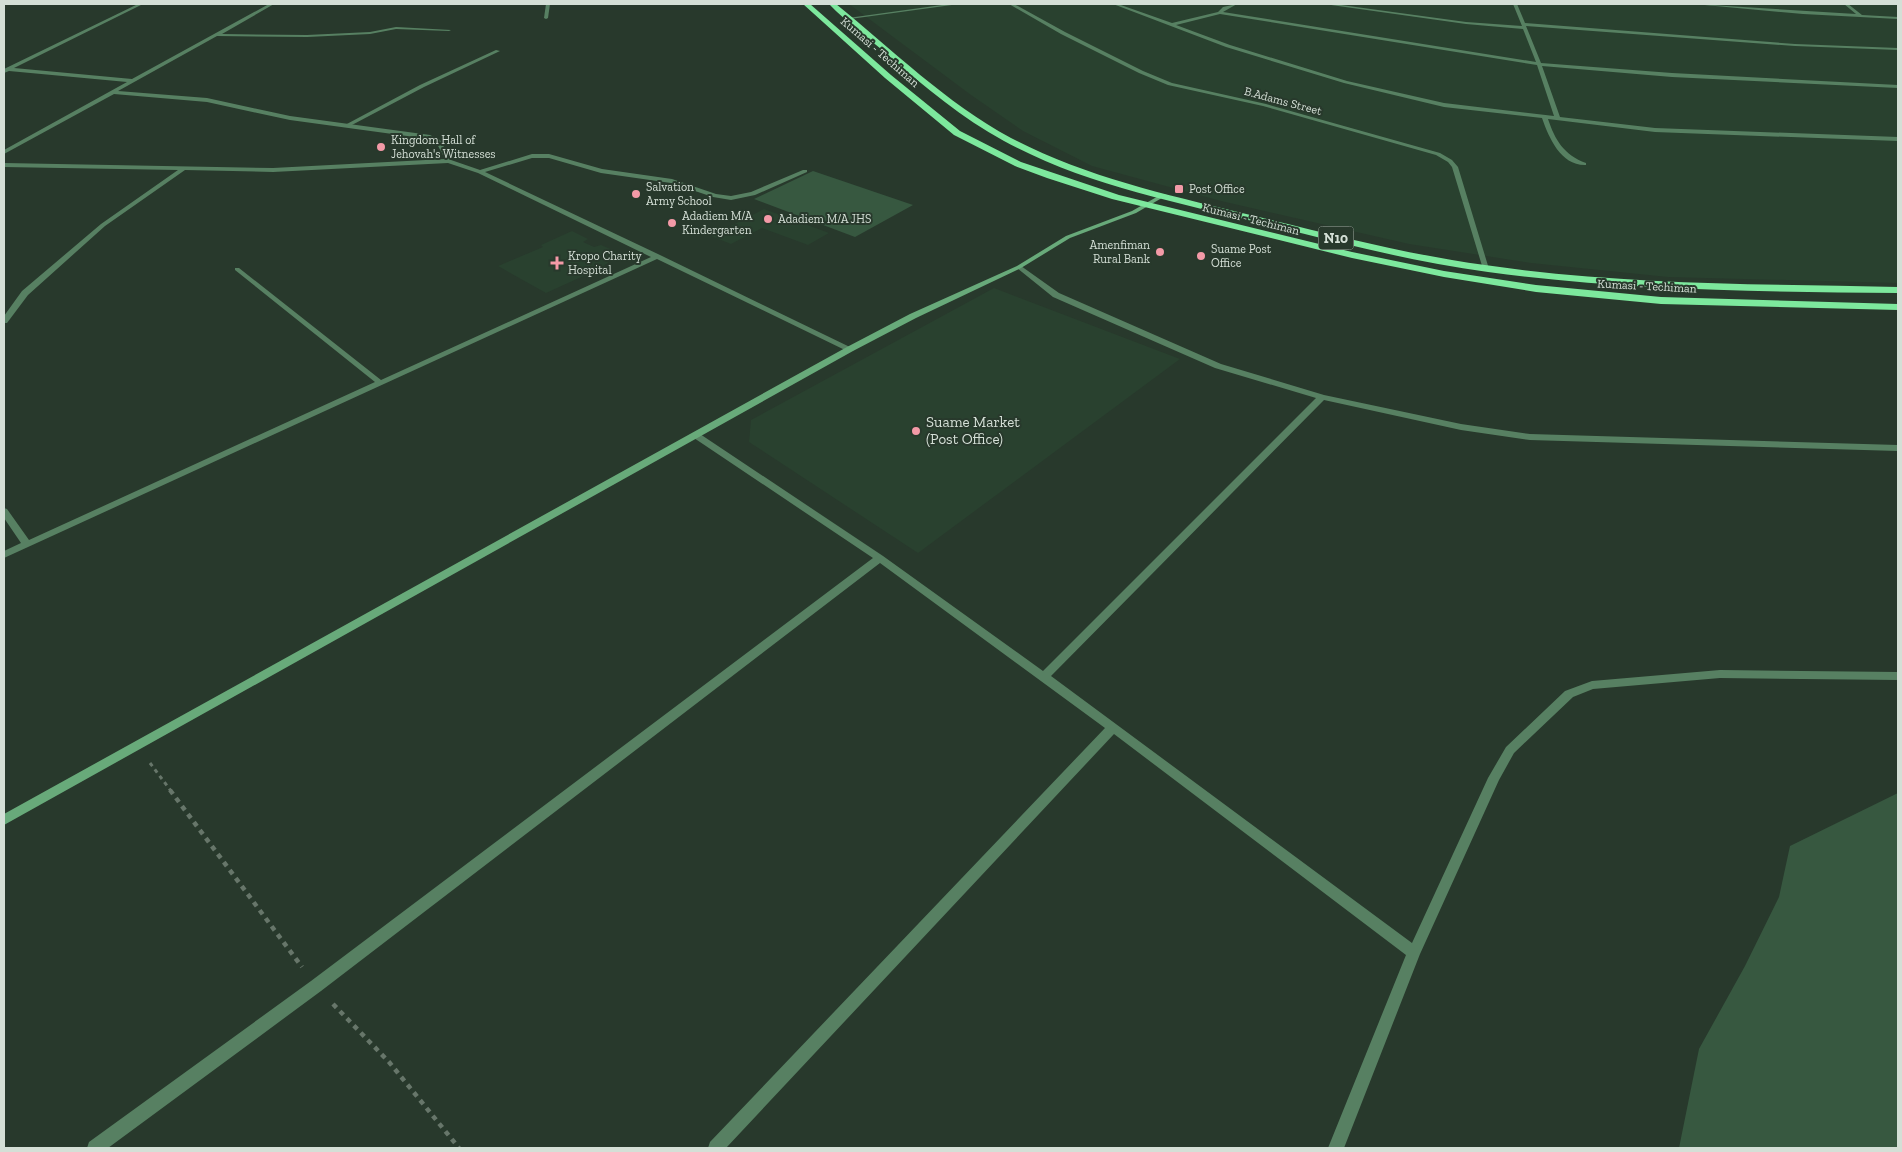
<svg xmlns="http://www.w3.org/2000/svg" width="1902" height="1152" font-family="'Zilla Slab',serif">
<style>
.built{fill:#29412f}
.green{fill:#375840}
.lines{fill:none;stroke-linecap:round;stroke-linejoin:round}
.path-far1{stroke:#67766a;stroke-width:3;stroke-dasharray:4 4;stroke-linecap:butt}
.path{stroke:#67766a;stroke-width:4.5;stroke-dasharray:5 5;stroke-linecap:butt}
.lane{fill:#578062;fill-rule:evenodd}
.street{fill:#578062;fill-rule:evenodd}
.secondary{fill:#68aa7a;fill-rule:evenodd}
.highway{fill:#7de89d;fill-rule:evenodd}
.poi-dot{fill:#f39aa7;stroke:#28392c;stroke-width:2}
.labels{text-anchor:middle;stroke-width:4;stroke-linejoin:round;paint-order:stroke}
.far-street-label{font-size:12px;fill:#d4dfd6;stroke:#28392c}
.far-poi-label{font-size:12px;fill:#d4dfd6;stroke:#28392c;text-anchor:start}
.shield{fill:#28392c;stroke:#a0ada3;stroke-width:1}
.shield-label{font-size:14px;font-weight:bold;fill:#d4dfd6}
.poi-label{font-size:15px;fill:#d4dfd6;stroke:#28392c;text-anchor:start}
</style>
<rect width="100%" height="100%" fill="#28392c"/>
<!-- built -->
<g class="built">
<polygon points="849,4 1898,4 1898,283 1668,277 1531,263 1409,244 1221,201 1092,166 1023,131 971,95"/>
<polygon points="764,209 829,233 808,245 762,228 731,244 711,236"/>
<polygon points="572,231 588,239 583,242 594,247 601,245 617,252 613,259 599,269 546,293 498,266 543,247 541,245"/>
<polygon points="994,288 1180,359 918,553 749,442 751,420"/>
</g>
<!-- green -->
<g class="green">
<polygon points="813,171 913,205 855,237 754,199"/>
<polygon points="1898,793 1898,1148 1679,1148 1699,1049 1745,966 1779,897 1790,846"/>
</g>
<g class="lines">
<!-- path-far1 -->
<polyline class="path-far1" points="150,763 171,791"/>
<!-- path -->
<g class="path">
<polyline points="170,790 302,967"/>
<polyline points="333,1004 389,1062 459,1148"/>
</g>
<!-- lane -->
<g class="lane">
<polygon points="949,4 959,4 850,19 848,18"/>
<polygon points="1009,4 1014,4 1065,32 1143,71 1172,83 1266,104 1440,153 1452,160 1458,167 1489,269 1486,271 1483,269 1452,167 1448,162 1436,155 1263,106 1168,85 1139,73 1061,34"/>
<path d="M1113 4H1118L1172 23 1218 12 1223 7 1237 4 1223 12 1536 62 1523 29 1466 24 1324 4H1334L1466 22 1522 26 1513 4H1517L1525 23 1795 44 1898 48V50L1795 46 1526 26 1541 63 1672 73 1898 85V88L1672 77 1542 66 1560 117 1655 128 1898 137V141L1655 132 1548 119C1555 140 1564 155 1586 163V165C1561 166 1549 138 1542 118L1444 107 1344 83 1226 47ZM1220 14 1537 65 1554 116 1444 103 1347 81 1230 45 1176 25Z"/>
<polygon points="1694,4 1856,14 1844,4 1848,4 1862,15 1898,17 1898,19 1803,14"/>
<polygon points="496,50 500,51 424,87 350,126 345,125 420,85"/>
</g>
<!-- street -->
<g class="street">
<polygon points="138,4 143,4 14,68 132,79 269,4 274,4 222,34 307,35 370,32 396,27 451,30 449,31 396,29 370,34 307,37 217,36 118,91 207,98 290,116 430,135 440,140 451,160 480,170 532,154 549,154 602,169 672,179 716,194 731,196 751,192 803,170 807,170 807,172 755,195 731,200 713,197 671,183 601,173 549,158 532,158 485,172 660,255 854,349 850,351 847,351 657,259 4,558 4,551 21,543 4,518 4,508 7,509 29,540 375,382 235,270 235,268 239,268 381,380 651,257 478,173 448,163 273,172 185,170 105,226 28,295 7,323 4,323 4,316 22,291 101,224 178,170 4,167 4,163 273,168 445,159 436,142 429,139 290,120 207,102 114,94 4,154 4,150 127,82 9,71 4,73 4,69"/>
<polygon points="546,4 550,4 548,18 546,19 544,18"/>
<polygon points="1017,266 1021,266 1059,293 1221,364 1324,395 1461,424 1530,434 1898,445 1898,451 1530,440 1461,430 1324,400 1051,676 1412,943 1488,778 1506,747 1565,691 1592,681 1720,670 1898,672 1898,680 1720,678 1593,689 1573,697 1514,753 1499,780 1420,954 1344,1148 1328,1148 1406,955 1114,734 726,1148 708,1148 710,1142 1105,728 880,563 321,991 108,1148 87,1148 89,1142 311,981 873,558 694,438 693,436 694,434 700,434 883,556 1043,671 1316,398 1215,368 1053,297 1017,268"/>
</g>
<!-- secondary -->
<polygon class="secondary" points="1162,194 1167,195 1136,213 1070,238 1021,268 916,318 853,351 4,825 4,814 847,347 910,314 1017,266 1066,236 1132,211"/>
<!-- highway -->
<g class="highway">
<polygon points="803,4 810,4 891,75 960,131 1021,162 1119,195 1352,252 1444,271 1536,285 1661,297 1898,304 1898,310 1661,304 1536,292 1444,277 1352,258 1112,199 1047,178 1015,166 954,135 885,78"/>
<path d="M829 4H836C893 50 946 103 1011 138 1083 176 1163 194 1242 213 1323 232 1403 254 1485 265 1622 285 1761 284 1898 287V293C1762 292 1623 290 1488 272 1412 262 1338 242 1264 224 1176 202 1084 185 1004 141 962 118 925 87 889 56 870 39 846 22 829 4Z"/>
</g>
</g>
<!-- markers -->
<g class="poi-dot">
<circle cx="381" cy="147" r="5"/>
<rect x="1174" y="184" width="10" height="10" rx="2.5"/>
<circle cx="636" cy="194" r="5"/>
<circle cx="768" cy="219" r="5"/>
<circle cx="672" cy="223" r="5"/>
<circle cx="1160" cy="252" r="5"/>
<circle cx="1201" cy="256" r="5"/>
<path d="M554.5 255.5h5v5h5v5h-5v5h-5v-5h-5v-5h5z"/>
<circle cx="916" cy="431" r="5"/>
</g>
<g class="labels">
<!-- far-street labels -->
<g class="far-street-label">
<text transform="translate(880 52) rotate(41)" y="4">Kumasi - Techiman</text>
<text transform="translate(1283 101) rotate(15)" y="4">B.Adams Street</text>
<text transform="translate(1251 219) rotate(14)" y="4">Kumasi - Techiman</text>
<text transform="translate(1647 286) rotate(3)" y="4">Kumasi - Techiman</text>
</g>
<!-- far-poi labels -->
<g class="far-poi-label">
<text x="391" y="144">Kingdom Hall of<tspan x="391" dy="14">Jehovah's Witnesses</tspan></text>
<text x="646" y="191">Salvation<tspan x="646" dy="14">Army School</tspan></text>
<text x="1189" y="193">Post Office</text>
<text x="682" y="220">Adadiem M/A<tspan x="682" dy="14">Kindergarten</tspan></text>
<text x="778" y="223">Adadiem M/A JHS</text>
<text x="1150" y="249" text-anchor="end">Amenfiman<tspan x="1150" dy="14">Rural Bank</tspan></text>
<text x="1211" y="253">Suame Post<tspan x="1211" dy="14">Office</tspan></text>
<text x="568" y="260">Kropo Charity<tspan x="568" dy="14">Hospital</tspan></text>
</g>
<!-- shield labels -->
<rect class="shield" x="1318.5" y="226.5" width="35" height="23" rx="4"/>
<g class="shield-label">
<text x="1336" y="243">N10</text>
</g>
<!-- poi labels -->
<g class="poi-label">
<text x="926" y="427">Suame Market<tspan x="926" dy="17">(Post Office)</tspan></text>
</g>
</g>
<!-- border -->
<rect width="1902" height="1152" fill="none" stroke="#d4dfd6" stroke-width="10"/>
</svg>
